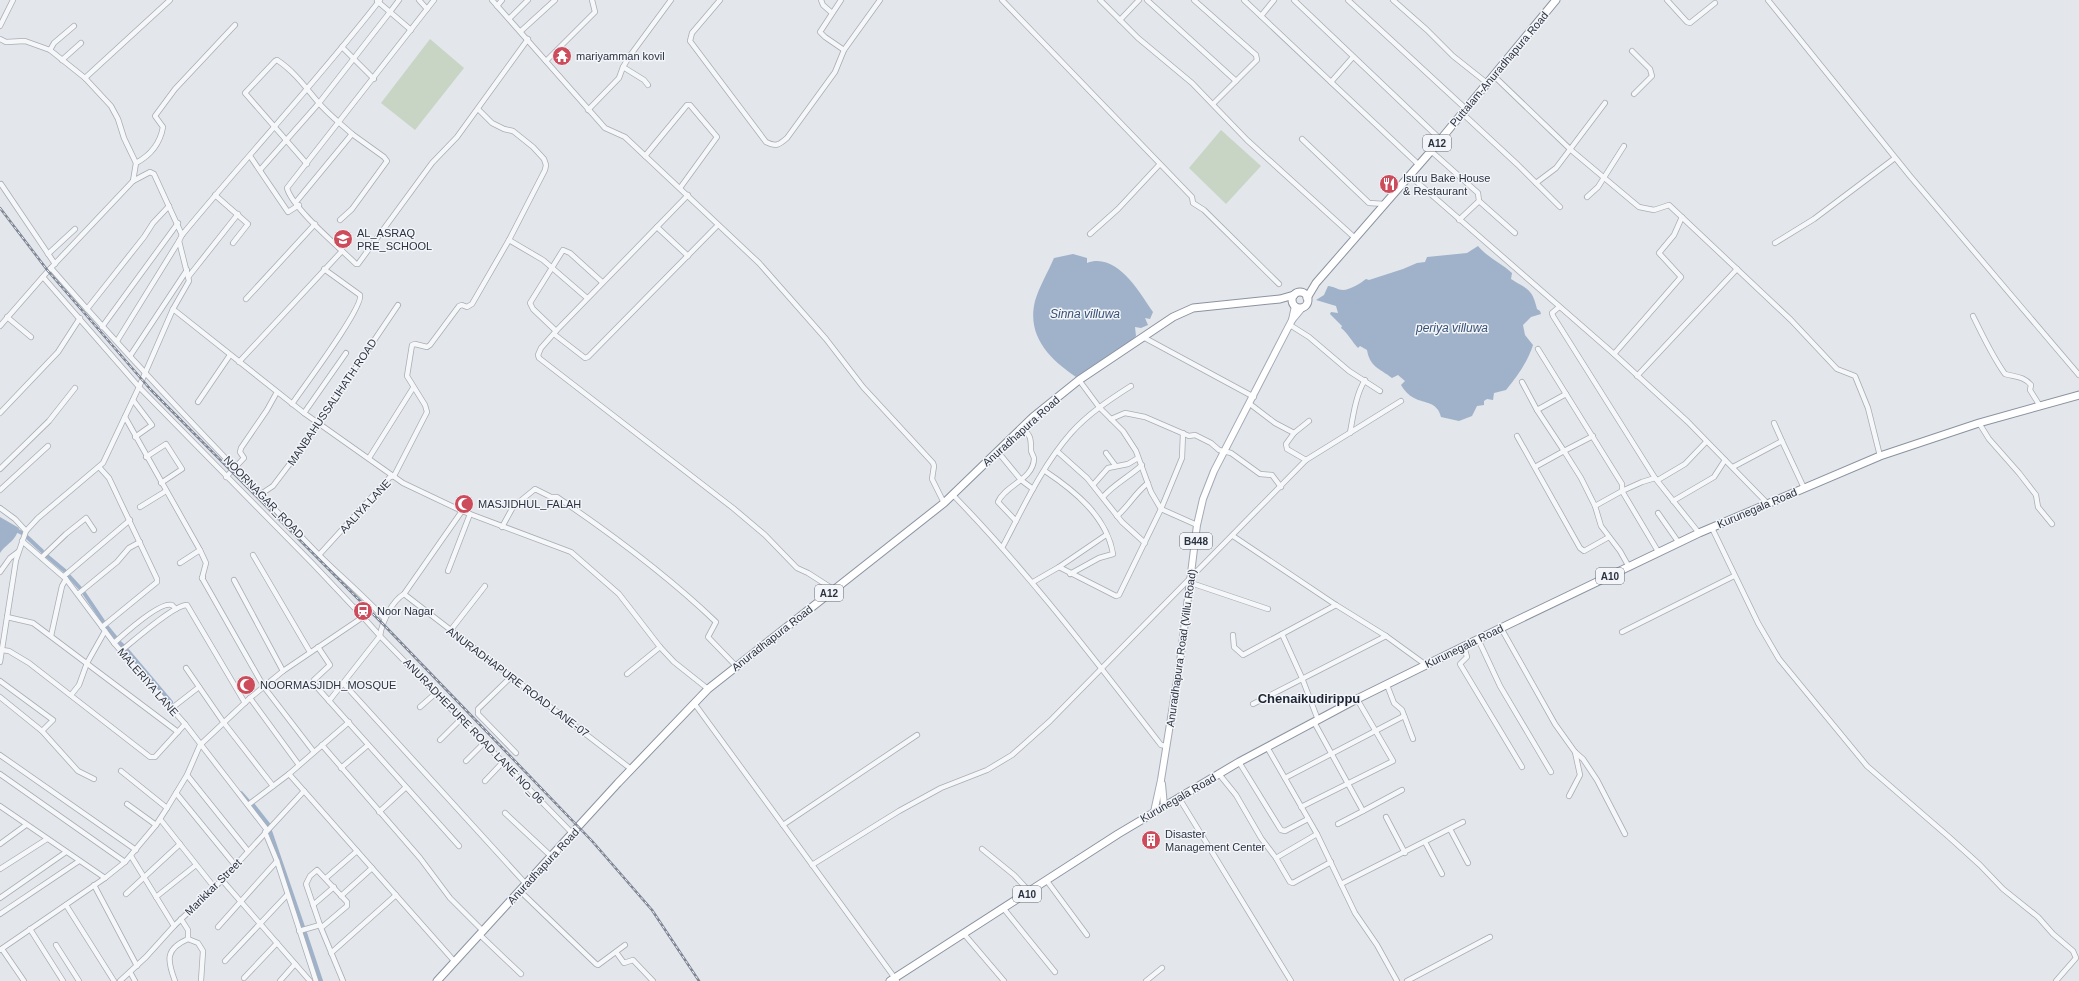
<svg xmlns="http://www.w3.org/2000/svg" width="2079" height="981" font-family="Arial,sans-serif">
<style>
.green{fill:#c8d5c4}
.water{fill:#9fb2ca}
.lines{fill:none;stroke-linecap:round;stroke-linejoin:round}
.canal{stroke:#9fb2ca;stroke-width:4}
.minor-casing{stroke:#a8adb5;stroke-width:6}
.major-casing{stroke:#a3aab6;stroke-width:8}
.highway-casing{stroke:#8b93a1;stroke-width:9}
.minor{stroke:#f6f7f9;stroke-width:4.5}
.major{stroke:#fff;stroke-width:6}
.highway{stroke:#fff;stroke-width:7}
.rail-casing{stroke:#7d8594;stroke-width:2.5}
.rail{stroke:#f3f5f8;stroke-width:1;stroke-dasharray:3;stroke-linecap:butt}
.labels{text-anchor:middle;stroke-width:3;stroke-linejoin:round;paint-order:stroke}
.shield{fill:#f3f5f8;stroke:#676d79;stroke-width:1}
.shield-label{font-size:10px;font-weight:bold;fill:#2b3343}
.poi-label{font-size:11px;fill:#2b3343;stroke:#f3f5f8;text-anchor:start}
.street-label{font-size:11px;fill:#2b3343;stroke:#f3f5f8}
.water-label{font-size:12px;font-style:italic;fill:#365076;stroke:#f3f5f8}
.quarter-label{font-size:13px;font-weight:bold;fill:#1d2434;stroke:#f3f5f8}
</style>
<rect width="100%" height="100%" fill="#e3e6eb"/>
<!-- green -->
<g class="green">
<polygon points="430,39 464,68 415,130 381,103"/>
<polygon points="1221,130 1261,166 1226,204 1189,168"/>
</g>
<!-- water -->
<g class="water">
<path d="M1478 246C1487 257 1501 263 1512 273L1511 279C1528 290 1532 288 1537 309L1540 311 1541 314 1531 317 1523 325 1525 335 1533 345C1528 361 1517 377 1506 390L1494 393 1493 400 1487 399 1484 401V405L1477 406 1472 416 1459 421 1441 417C1437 401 1425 404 1414 398 1408 395 1404 390 1401 385L1405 381 1398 375 1392 378C1379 368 1370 367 1367 350L1360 346 1358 348C1352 342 1348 333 1341 328L1342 326 1330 314 1331 312 1338 313 1336 306 1316 300 1324 295 1328 286C1333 286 1338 290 1343 290 1350 290 1361 283 1366 279L1369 280 1403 269 1417 263 1425 262 1427 257 1467 253Z"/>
<path d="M1073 254 1087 258V263C1117 252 1139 292 1153 312L1150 319 1145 318 1148 325 1141 328 1135 327 1136 336 1130 343 1079 379C1052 361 1026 338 1035 301 1039 287 1048 272 1054 258Z"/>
<path d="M0 517 19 528C15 542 8 542 0 553Z"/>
</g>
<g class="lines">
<!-- canal -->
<g class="canal">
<polyline points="18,531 22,533"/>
<polyline points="27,537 42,551"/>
<polyline points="47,556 65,571"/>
<polyline points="69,576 80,588"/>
<polyline points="84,593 103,621"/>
<polyline points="107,627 116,638"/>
<polyline points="120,643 123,646"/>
<polyline points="127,650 171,702 171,704"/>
<polyline points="241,793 248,801"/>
<polyline points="253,805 268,824"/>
<polyline points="270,831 303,927"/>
<polyline points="305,933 321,981"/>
</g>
<defs>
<g id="minor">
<polyline points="399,0 390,12 411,30"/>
<polyline points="419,0 427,9"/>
<path d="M434 0 287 188C292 208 340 248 356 264H358L432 163 457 137 528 39"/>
<polyline points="492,0 605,128 625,137 759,263 826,339 863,387 933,463 934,466 932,479 944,503"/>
<path d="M720 0 692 33 690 41 766 142C776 147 779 145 787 138L835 72 844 50 880 0"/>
<polyline points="821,0 823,5 832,13"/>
<polyline points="841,0 820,32 825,37 844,50"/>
<polyline points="1002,0 1192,197 1193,203 1204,210 1279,284"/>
<polyline points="1100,0 1138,38 1192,83 1247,140 1355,238"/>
<polyline points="1147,0 1236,81"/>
<polyline points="1194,0 1256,55 1257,60 1213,104"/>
<polyline points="1244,0 1419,165"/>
<polyline points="1294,0 1440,139"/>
<polyline points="1348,0 1466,109"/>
<polyline points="1393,0 1427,30 1453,56 1487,83"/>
<polyline points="1667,0 1687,22 1690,23 1715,3"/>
<polyline points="1768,0 1910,176 2079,375"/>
<polyline points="497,6 502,0"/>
<polyline points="1261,16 1274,0"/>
<polyline points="509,19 528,0"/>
<polyline points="1120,20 1139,0"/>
<polyline points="0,26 13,0"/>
<polyline points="521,31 555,0"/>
<polyline points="0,39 6,42 25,41 50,50 85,78 111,106 118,119 124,138 136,163 133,181"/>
<polyline points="342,47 374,79"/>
<polyline points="50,50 54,43 74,26"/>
<polyline points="1632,51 1650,69 1652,76 1634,94"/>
<polyline points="62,60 81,43"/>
<polyline points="546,61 595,12 592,0"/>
<polyline points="623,67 644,80 648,85"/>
<polyline points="1494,76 1571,150 1639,207 1654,210 1669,205 1791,320 1837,369 1855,376 1868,408 1880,456"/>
<polyline points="85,78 170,0"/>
<polyline points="1331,82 1353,57"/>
<polyline points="588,110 619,78 623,67 629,57 671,0"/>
<polyline points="1462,113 1518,165 1560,207"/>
<polyline points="1302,139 1369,203 1385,204"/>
<polyline points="1431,151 1478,193 1479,201 1459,220"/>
<polyline points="250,156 288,212 299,205"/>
<polyline points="645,156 687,105 690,105 717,137 680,188"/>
<path d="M136 163C151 155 160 144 163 127L155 116 175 89 235 25"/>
<polyline points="260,170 319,103 390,12 377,1"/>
<polyline points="1410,176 1614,354 1688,422 1768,504"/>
<polyline points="1536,183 1556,168 1605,103"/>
<polyline points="1,184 55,264"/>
<polyline points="215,195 248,224 233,243"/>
<polyline points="688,195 556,331 541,348 538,355 539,358 733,508 765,535 797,568 808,573 833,589"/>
<polyline points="1587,197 1598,187 1624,146"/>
<polyline points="1479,201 1515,233"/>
<path d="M296 202 352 134C341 124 328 114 318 102 306 88 294 71 277 60L275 61 245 93 307 164"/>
<polyline points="340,220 352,209 387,161 384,157 352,134"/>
<polyline points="657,227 688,256"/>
<polyline points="1090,234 1118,209 1159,165"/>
<polyline points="509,240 543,260 587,298"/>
<polyline points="1775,243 1814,219 1895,158"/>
<polyline points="48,254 75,229"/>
<path d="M51 268C136 366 227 460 318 554 340 576 364 596 385 619"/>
<polyline points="189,276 238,214"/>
<polyline points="43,277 139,387 312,563 363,617"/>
<polyline points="246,299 315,224"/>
<polyline points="1559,307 1552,313 1553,316 1655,478 1699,533"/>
<polyline points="87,309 144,237 153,223 169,206"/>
<polyline points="173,309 304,413 403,483 462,511 571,552 619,594 660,647 674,662 708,689"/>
<path d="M1973 316C1983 336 1992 356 2005 374 2015 377 2024 376 2031 385L2030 390 2040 406"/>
<polyline points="7,317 31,337"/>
<polyline points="1290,325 1309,337 1349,371 1380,391"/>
<polyline points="0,326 48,271 133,181 150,172 154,174 182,235"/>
<polyline points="102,327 178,223"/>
<polyline points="556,331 533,309 530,303 563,250 570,253 602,282"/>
<polyline points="554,334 585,358 588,357 718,225"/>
<polyline points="1143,337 1254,397"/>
<polyline points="117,341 179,241"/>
<polyline points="1538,349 1622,484 1622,491 1595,506 1601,526 1620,551 1629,567"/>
<polyline points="1614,354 1681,277 1659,253 1674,235 1682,217"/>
<polyline points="130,356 187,270"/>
<polyline points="239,362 342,251"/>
<polyline points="1637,376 1737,269"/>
<polyline points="1079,380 1099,407 1123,431 1136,451 1151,492 1161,509 1197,525"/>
<polyline points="1522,382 1537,410 1566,394"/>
<polyline points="133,400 152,425 135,437"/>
<polyline points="198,402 230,355"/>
<path d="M292 404C302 389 364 307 360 295L324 269"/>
<polyline points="1250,404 1275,423 1294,433 1286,444 1287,449 1306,460"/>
<polyline points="1537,410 1564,451 1593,436"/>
<polyline points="0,413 58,352 80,318"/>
<polyline points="304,413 346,353"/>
<polyline points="125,417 200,550 180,563"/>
<polyline points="1111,419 1125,413 1145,417 1189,436 1195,435 1211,443 1219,450 1231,453 1260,474 1272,475 1281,487"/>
<polyline points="1774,423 1782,441"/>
<polyline points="1979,423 1989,439 2019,473 2036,495 2038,507 2052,524"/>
<polyline points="1294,433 1309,421"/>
<path d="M1350 433C1353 416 1356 394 1365 380"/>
<polyline points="1517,436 1580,548 1584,551 1609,537"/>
<polyline points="998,452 1021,480 1033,489"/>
<polyline points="1058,452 1087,478 1122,522 1145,543"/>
<polyline points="1106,453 1115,465"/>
<polyline points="146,457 166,444 182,469 161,483"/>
<polyline points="369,458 413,388"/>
<polyline points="99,467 109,478 157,579 157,582 102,627"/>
<polyline points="1535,467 1564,451 1581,478 1595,506"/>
<polyline points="1733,467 1782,441 1804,488"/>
<polyline points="0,469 49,421 75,388"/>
<path d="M1045 471C1075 491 1107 517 1113 554L1099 558 1070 574"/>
<polyline points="226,477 244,458 240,452 241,448 267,410 277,392"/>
<polyline points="1655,478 1642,482 1622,491 1659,553"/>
<polyline points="1658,480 1685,464 1706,442"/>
<polyline points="1093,485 1108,468 1128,464 1138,458"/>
<polyline points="0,490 48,446"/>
<polyline points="261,494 273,486 298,453 398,305"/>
<path d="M953 495C1029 573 1094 659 1161 745L1166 746"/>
<path d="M1103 497C1114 484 1129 477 1142 465"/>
<polyline points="1673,501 1714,477 1725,460"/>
<polyline points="140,507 166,491"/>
<polyline points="0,508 15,519 26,531"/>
<path d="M462 511 404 594C392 601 382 622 380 636L573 834"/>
<polyline points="1658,513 1679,543"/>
<path d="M1117 516C1128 507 1135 493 1148 483"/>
<path d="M1016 521 998 502C1005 485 1033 480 1034 459 1034 456 1031 453 1031 450 1031 439 1031 435 1022 428"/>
<path d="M502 527 513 507 535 489 551 497H557C613 535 667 575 716 622L708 637 736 666"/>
<polyline points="1712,528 1758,623 1779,659 1867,766 1949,837 1980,865 2003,889 2038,917 2053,934 2073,951 2076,958 2056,981"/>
<polyline points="1233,536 1336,605 1386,636 1426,665"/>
<polyline points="22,541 66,579 114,643 185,724 267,830"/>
<path d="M1003 546C1023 508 1042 466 1071 433 1088 414 1109 400 1131 386"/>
<polyline points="200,550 206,563 202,578 203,577"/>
<polyline points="253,555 310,652"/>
<polyline points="319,555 390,477 394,476 427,412 425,405 407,376 412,345 415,344 427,347 430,345 459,306 462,305 467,307 472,304 509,240 545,170 546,165 544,159 533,147 513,131 504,129 492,123 478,109"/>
<polyline points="42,557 66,534 86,518 94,530"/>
<polyline points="1059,567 1106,535"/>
<polyline points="448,571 470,514"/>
<polyline points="0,572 10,558 18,552"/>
<polyline points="64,576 130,520"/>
<polyline points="202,578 264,687 314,752"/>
<polyline points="234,580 283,671"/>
<polyline points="1033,582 1059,567 1116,596 1119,595 1161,509 1182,458 1183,433"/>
<polyline points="1191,583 1268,609"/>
<polyline points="78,594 117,562 129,548 140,542"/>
<polyline points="404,594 631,769"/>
<polyline points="7,617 33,623 178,732"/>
<polyline points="1501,628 1555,724 1575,752 1583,759 1597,780 1625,834"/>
<polyline points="450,631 485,586"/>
<polyline points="1622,632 1734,576"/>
<polyline points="1282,634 1302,678 1318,720"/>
<polyline points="1233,635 1234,647 1243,655 1336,605"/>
<polyline points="51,636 62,586 66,579"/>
<polyline points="1478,639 1500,686 1551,772"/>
<path d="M114 643C124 634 160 601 172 605L176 609"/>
<polyline points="1464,646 1467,657 1460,664 1522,767"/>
<polyline points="318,647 330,665 314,680 314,684 459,846"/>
<polyline points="2,650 9,651 29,663 150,757 155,757 185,724"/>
<path d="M121 651C132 642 175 604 187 605L245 703"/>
<path d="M0 662 16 560 26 531 38 518 103 463 139 387 173 309 189 281 179 241 182 235C247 156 317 81 380 0"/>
<polyline points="186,668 224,723 273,786"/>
<polyline points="627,674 660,647"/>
<polyline points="512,676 478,709 478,714 516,753"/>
<polyline points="0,681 53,720 42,731"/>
<polyline points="344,684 526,884"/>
<polyline points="1387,685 1394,703 1402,710 1413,739"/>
<polyline points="71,695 79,685 87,663 105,631"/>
<polyline points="0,697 42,731 78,771 94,779"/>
<polyline points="250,698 299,765"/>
<polyline points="694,703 897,981"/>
<polyline points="1253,704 1386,636"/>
<polyline points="420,707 437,692"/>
<polyline points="172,708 199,687"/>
<polyline points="1314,722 1363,811 1338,824"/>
<polyline points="440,740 462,718"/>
<polyline points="322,745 420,858 450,898 483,931"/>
<polyline points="1267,747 1317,834 1355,913 1377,945 1397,981"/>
<polyline points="0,755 136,850"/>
<polyline points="466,761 485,742"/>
<polyline points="1239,762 1281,830 1285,831 1308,819"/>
<polyline points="341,768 368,745"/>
<polyline points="121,771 167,808"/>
<polyline points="0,774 125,862"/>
<polyline points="289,774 455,962"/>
<polyline points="1219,774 1236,795 1261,838 1276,858"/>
<polyline points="187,775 248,851"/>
<polyline points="1285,778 1404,716"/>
<polyline points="485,781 504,761"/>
<polyline points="176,793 235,865"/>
<polyline points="1569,796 1580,775 1575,752"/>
<polyline points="1179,798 1291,981"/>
<polyline points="127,804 156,825"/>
<polyline points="248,805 289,774 349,722"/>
<polyline points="0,806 105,878"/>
<polyline points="1301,807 1393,761 1357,699"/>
<polyline points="1363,811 1402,790"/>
<polyline points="379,812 405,788"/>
<polyline points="505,813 552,857"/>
<polyline points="1386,817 1405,853"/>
<polyline points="160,819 214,887"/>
<polyline points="783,825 917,735"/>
<polyline points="1450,829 1468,863"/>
<polyline points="265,832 277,861 316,981"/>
<polyline points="1317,834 1276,858 1290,882 1293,883 1331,862"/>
<polyline points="1425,842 1442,874"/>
<polyline points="0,844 26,825"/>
<polyline points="982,849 1014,875 1030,892"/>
<polyline points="131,856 174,926"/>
<polyline points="812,865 899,811 941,788 987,770 1012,755 1050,721 1306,460 1401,401"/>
<polyline points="0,869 47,839"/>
<polyline points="326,878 357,851"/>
<polyline points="222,880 310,981"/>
<polyline points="1047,881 1087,935"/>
<polyline points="1341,884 1463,822"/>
<polyline points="94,885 137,966"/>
<polyline points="520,891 596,964 598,965 625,945"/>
<polyline points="126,894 180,844"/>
<polyline points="341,896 372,868"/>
<polyline points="156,897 196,865"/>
<polyline points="0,898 66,852"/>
<polyline points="66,905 114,981"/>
<polyline points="313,905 334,887"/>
<polyline points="1004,909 1055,972"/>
<polyline points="0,914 79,861"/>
<polyline points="181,919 188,930 188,939"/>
<polyline points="218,927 277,861"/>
<polyline points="321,928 347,906 347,902 317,870 310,876 306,884 321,928 343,981"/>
<polyline points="30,929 63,981"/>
<polyline points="299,931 320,925"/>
<polyline points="964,934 1004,981"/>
<polyline points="480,935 521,974"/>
<polyline points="56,945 79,981"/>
<polyline points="2,949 24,981"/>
<polyline points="0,950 105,878 125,862 156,825 167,808 187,775 200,745 250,698 283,671 363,617 380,636 329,701"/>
<polyline points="616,952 624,963 633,960 653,981"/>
<polyline points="331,953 396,895"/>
<polyline points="225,961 287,895"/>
<polyline points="130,972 135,981"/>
<polyline points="244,978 277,943"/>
<polyline points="120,981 146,957 174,926 222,880 304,791"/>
<path d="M175 981C167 960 165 949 188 939L198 943 203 951 201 981"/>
<polyline points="280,981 295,964"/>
<polyline points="1146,981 1162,968"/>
<polyline points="1407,981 1490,937"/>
</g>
<g id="major">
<polyline points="1292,320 1295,306"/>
<polyline points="1162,784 1164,806"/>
<polyline points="1154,812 1161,780 1180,662 1197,525 1203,499 1214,471 1292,320 1302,308"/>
</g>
<g id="highway">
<circle cx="1300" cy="300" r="8"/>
<polyline points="1307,298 1316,283 1431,151 1556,0"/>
<polyline points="437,981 618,783 708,689 944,503 1033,417 1079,380 1173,317 1193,308 1280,299 1294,295"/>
<polyline points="890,981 1118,834 1239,762 1357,699 1501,628 1699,533 1880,456 1979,423 2079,395"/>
</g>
</defs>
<!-- minor casing -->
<use href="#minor" class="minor-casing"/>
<!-- major casing -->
<use href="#major" class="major-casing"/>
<!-- highway casing -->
<use href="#highway" class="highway-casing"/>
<!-- minor -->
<use href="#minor" class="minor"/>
<!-- major -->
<use href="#major" class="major"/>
<!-- highway -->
<use href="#highway" class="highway"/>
<defs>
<polyline id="rail" points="0,208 48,271 151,390 382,623 592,841 652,910 699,981"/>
</defs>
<!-- rail casing -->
<use href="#rail" class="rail-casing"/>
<!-- rail -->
<use href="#rail" class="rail"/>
</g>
<!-- icons -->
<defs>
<symbol id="temple-disc" viewBox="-11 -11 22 22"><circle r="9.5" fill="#cc4c5b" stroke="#f3f5f8"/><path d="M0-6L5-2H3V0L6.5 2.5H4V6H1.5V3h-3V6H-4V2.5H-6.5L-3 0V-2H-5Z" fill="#fff"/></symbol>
<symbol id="restaurant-disc" viewBox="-11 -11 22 22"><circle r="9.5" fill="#cc4c5b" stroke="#f3f5f8"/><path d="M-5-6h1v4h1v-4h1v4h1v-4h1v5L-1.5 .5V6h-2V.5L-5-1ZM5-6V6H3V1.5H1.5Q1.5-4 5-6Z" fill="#fff"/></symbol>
<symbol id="school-disc" viewBox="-11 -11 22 22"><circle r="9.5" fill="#cc4c5b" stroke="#f3f5f8"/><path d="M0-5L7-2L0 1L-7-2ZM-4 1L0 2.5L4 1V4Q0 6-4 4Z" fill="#fff"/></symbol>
<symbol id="mosque-disc" viewBox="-11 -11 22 22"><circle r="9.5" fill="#cc4c5b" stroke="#f3f5f8"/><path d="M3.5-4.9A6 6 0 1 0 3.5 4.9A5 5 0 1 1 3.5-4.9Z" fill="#fff"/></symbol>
<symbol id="station-disc" viewBox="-11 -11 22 22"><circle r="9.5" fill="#cc4c5b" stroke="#f3f5f8"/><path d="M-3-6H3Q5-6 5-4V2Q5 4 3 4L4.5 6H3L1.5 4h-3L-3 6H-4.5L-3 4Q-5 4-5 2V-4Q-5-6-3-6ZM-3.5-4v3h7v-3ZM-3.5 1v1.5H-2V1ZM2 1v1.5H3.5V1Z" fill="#fff"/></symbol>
<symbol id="building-disc" viewBox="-11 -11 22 22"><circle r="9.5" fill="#cc4c5b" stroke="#f3f5f8"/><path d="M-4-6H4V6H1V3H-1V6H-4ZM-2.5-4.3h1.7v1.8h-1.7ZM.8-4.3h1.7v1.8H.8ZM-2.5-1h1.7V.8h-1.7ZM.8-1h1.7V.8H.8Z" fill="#fff"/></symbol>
</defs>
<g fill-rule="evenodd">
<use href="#temple-disc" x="551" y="45" width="22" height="22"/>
<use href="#restaurant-disc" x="1378" y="173" width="22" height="22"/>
<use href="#school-disc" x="332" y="228" width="22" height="22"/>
<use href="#mosque-disc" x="453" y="493" width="22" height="22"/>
<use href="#station-disc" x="352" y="600" width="22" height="22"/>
<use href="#mosque-disc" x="235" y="674" width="22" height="22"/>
<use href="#building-disc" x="1140" y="829" width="22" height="22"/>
</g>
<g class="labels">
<!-- shield labels -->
<g class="shield">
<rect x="1423" y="135" width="28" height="16" rx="3"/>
<rect x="1180" y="533" width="32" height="16" rx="3"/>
<rect x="1596" y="568" width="28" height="16" rx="3"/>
<rect x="815" y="585" width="28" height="16" rx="3"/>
<rect x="1013" y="886" width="28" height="16" rx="3"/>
</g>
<g class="shield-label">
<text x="1437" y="147">A12</text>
<text x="1196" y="545">B448</text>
<text x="1610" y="580">A10</text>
<text x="829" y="597">A12</text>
<text x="1027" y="898">A10</text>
</g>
<!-- poi labels -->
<g class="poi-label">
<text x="576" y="60">mariyamman kovil</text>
<text x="1403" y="182">Isuru Bake House<tspan x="1403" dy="13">&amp; Restaurant</tspan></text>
<text x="357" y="237">AL_ASRAQ<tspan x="357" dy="13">PRE_SCHOOL</tspan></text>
<text x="478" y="508">MASJIDHUL_FALAH</text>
<text x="377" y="615">Noor Nagar</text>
<text x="260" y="689">NOORMASJIDH_MOSQUE</text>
<text x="1165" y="838">Disaster<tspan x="1165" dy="13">Management Center</tspan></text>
</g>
<!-- street labels -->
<g class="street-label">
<text transform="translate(1499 69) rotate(-50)" y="4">Puttalam-Anuradhapura Road</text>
<text transform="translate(332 402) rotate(-56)" y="4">MANBAHUSSALIHATH ROAD</text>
<text transform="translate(1021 431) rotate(-42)" y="4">Anuradhapura Road</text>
<text transform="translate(264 497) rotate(46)" y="4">NOORNAGAR_ROAD</text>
<text transform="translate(365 506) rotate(-47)" y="4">AALIYA LANE</text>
<text transform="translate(1757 508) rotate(-23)" y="4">Kurunegala Road</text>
<text transform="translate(772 638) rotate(-38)" y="4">Anuradhapura Road</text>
<text transform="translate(1464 646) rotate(-26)" y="4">Kurunegala Road</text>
<text transform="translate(1181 648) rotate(-82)" y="4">Anuradhapura Road (Villu Road)</text>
<text transform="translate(148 682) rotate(49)" y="4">MALERIYA LANE</text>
<text transform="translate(518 682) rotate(37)" y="4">ANURADHAPURE ROAD LANE-07</text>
<text transform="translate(474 731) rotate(46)" y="4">ANURADHEPURE ROAD LANE NO_06</text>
<text transform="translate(1178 798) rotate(-30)" y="4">Kurunegala Road</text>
<text transform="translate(543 866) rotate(-47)" y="4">Anuradhapura Road</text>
<text transform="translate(213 887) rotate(-45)" y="4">Marikkar Street</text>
</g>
<!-- water labels -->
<g class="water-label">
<text x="1085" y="318">Sinna villuwa</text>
<text x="1452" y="332">periya villuwa</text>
</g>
<!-- quarter labels -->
<g class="quarter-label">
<text x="1309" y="703">Chenaikudirippu</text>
</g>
</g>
</svg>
